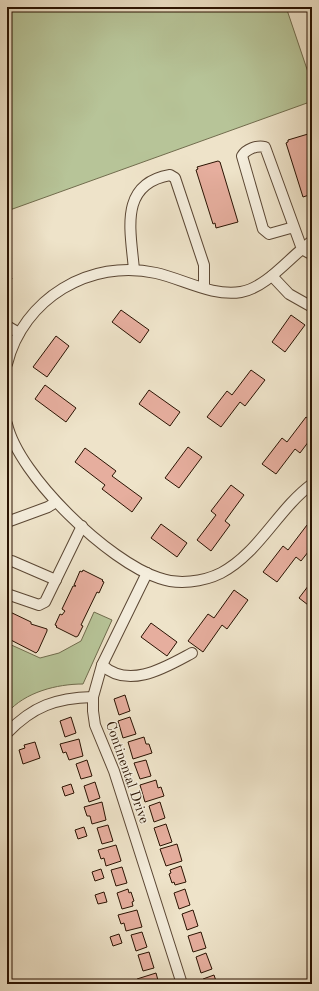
<svg xmlns="http://www.w3.org/2000/svg" width="319" height="991" font-family="'Old Standard TT',serif">
<style>
.green{fill:#b7c498;stroke:#706c4d}
.building{fill:#e6ae9e;stroke:#2a1302}
.lines{fill:none;stroke-linecap:round;stroke-linejoin:round}
.minor-casing{stroke:#5b4734;stroke-width:12}
.minor{stroke:#f4eddc;stroke-width:10}
.labels{text-anchor:middle;stroke-width:3;stroke-linejoin:round;paint-order:stroke}
.street-label{font-size:14px;fill:#2a1302;stroke:#f4eddc}
</style>
<rect width="100%" height="100%" fill="#eee3c9"/>
<filter id="stains"><feTurbulence type="fractalNoise" baseFrequency=".005" numOctaves="4"/><feColorMatrix values="0 0 0 0 .2 0 0 0 0 .09 0 0 0 0 .02 0 0 0 .5 -.17"/></filter>
<radialGradient id="worn" r=".72"><stop offset=".6" stop-color="#630" stop-opacity="0"/><stop offset="1" stop-color="#630" stop-opacity=".3"/></radialGradient>
<!-- green -->
<g class="green">
<polygon points="7,7 286,7 312,84 312,99 307,103 7,211"/>
<path d="M94 612 112 620 83 684C57 684 25 692 7 713V643L40 658 59 653 81 641Z"/>
</g>
<!-- building -->
<g class="building">
<polygon points="308,134 312,140 312,194 303,197 286,143 288,142 288,140"/>
<polygon points="218,161 220,162 238,222 216,228 215,223 213,224 196,170 198,169 197,167"/>
<polygon points="7,273 11,275 10,277 12,278 7,289"/>
<polygon points="121,310 149,330 140,343 112,322"/>
<polygon points="291,315 305,325 285,352 272,342"/>
<polygon points="56,336 69,346 47,377 33,367"/>
<polygon points="251,370 265,380 245,406 240,402 221,427 207,417 227,391 232,395"/>
<polygon points="45,385 76,408 66,422 35,399"/>
<polygon points="149,390 180,412 170,426 139,404"/>
<polygon points="306,417 312,421 312,437 300,453 295,449 276,474 262,464 282,438 287,442"/>
<polygon points="188,447 202,457 179,488 165,478"/>
<polygon points="85,448 116,471 112,476 142,498 132,512 102,489 105,485 75,462"/>
<polygon points="231,485 244,495 225,521 230,525 211,551 197,540 216,515 211,511"/>
<polygon points="161,524 187,543 177,557 151,538"/>
<polygon points="307,525 312,528 312,547 301,561 296,557 277,582 263,572 283,546 288,550"/>
<polygon points="83,570 103,580 102,581 104,582 99,593 97,592 81,625 83,626 78,636 76,637 56,627 57,626 55,625 60,614 62,615 65,611 62,609 73,586 76,586 74,585 80,571 82,572"/>
<polygon points="312,581 312,608 299,598"/>
<polygon points="234,590 248,600 227,629 222,625 203,652 188,641 208,614 214,618"/>
<polygon points="8,611 31,622 31,624 47,629 47,631 38,651 36,653 7,638"/>
<polygon points="151,623 177,642 167,656 141,637"/>
<polygon points="125,695 130,711 119,715 114,699"/>
<polygon points="71,717 76,733 65,737 60,721"/>
<polygon points="130,717 136,734 123,738 118,721"/>
<polygon points="144,737 146,744 149,744 152,753 133,759 128,742"/>
<polygon points="79,739 83,756 69,760 66,752 63,753 60,744"/>
<polygon points="35,742 40,758 23,764 19,750 25,748 24,745"/>
<polygon points="87,760 92,776 81,779 76,764"/>
<polygon points="146,760 151,776 140,779 134,763"/>
<polygon points="156,780 158,788 161,787 164,796 145,802 140,785"/>
<polygon points="95,782 100,798 89,802 84,786"/>
<polygon points="71,784 74,793 65,796 62,787"/>
<polygon points="102,802 106,820 92,824 90,816 87,816 84,807"/>
<polygon points="160,802 165,818 154,822 149,806"/>
<polygon points="166,824 172,842 160,846 154,828"/>
<polygon points="108,825 113,841 102,844 97,828"/>
<polygon points="84,827 87,836 78,839 75,830"/>
<polygon points="177,844 182,861 166,866 160,849"/>
<polygon points="116,845 121,861 106,866 104,858 101,859 98,850"/>
<polygon points="181,866 186,882 175,885 174,882 172,883 169,874 171,873 170,870"/>
<polygon points="122,867 127,883 116,886 111,870"/>
<polygon points="101,869 104,878 95,881 92,872"/>
<polygon points="128,889 129,893 131,892 134,901 132,902 133,906 122,909 117,893"/>
<polygon points="185,889 190,905 179,909 174,893"/>
<polygon points="104,892 107,902 98,904 95,895"/>
<polygon points="137,910 142,927 126,931 124,923 121,924 118,915"/>
<polygon points="193,910 198,926 187,930 182,914"/>
<polygon points="142,932 147,947 136,951 131,935"/>
<polygon points="201,932 206,948 193,952 188,936"/>
<polygon points="119,934 122,943 113,946 110,937"/>
<polygon points="149,952 154,968 143,971 138,955"/>
<polygon points="206,953 212,969 201,973 196,957"/>
<polygon points="156,973 159,984 139,984 137,979"/>
<polygon points="214,975 217,984 204,984 203,979"/>
</g>
<g class="lines">
<defs>
<g id="minor">
<polyline points="312,241 302,249 309,253 312,252"/>
<path d="M134 270C131 232 118 184 170 175L175 178 204 265V287"/>
<polyline points="272,276 289,294 312,307"/>
<polyline points="7,326 19,333"/>
<path d="M7 364C23 299 90 258 156 273 183 279 213 297 241 292 264 288 285 263 302 249L265 147C257 145 246 149 242 156L263 229 269 234 294 227"/>
<path d="M7 424C19 476 109 562 159 578 178 585 203 582 221 573 259 553 278 509 312 484"/>
<polyline points="7,522 48,507 56,502"/>
<polyline points="7,563 12,561 56,580"/>
<polyline points="147,573 102,665 93,697 93,711 95,725 114,771 182,984"/>
<polyline points="7,594 39,605 45,602 82,526"/>
<path d="M102 665C129 690 166 667 192 653"/>
<path d="M7 733C33 706 56 698 93 697"/>
</g>
</defs>
<!-- minor casing -->
<use href="#minor" class="minor-casing"/>
<!-- minor -->
<use href="#minor" class="minor"/>
</g>
<g class="labels">
<!-- street labels -->
<g class="street-label">
<text transform="translate(128 772) rotate(71)" y="5">Continental Drive</text>
</g>
</g>
<!-- margin -->
<rect width="319" height="991" fill="none" stroke="#eee3c9" stroke-width="24"/>
<rect x="8" y="8" width="303" height="975" fill="none" stroke="#2a1302" stroke-width="2"/>
<rect x="12" y="12" width="295" height="967" fill="none" stroke="#2a1302"/>
<rect width="100%" height="100%" filter="url(#stains)"/>
<rect width="100%" height="100%" fill="url(#worn)"/>
</svg>
